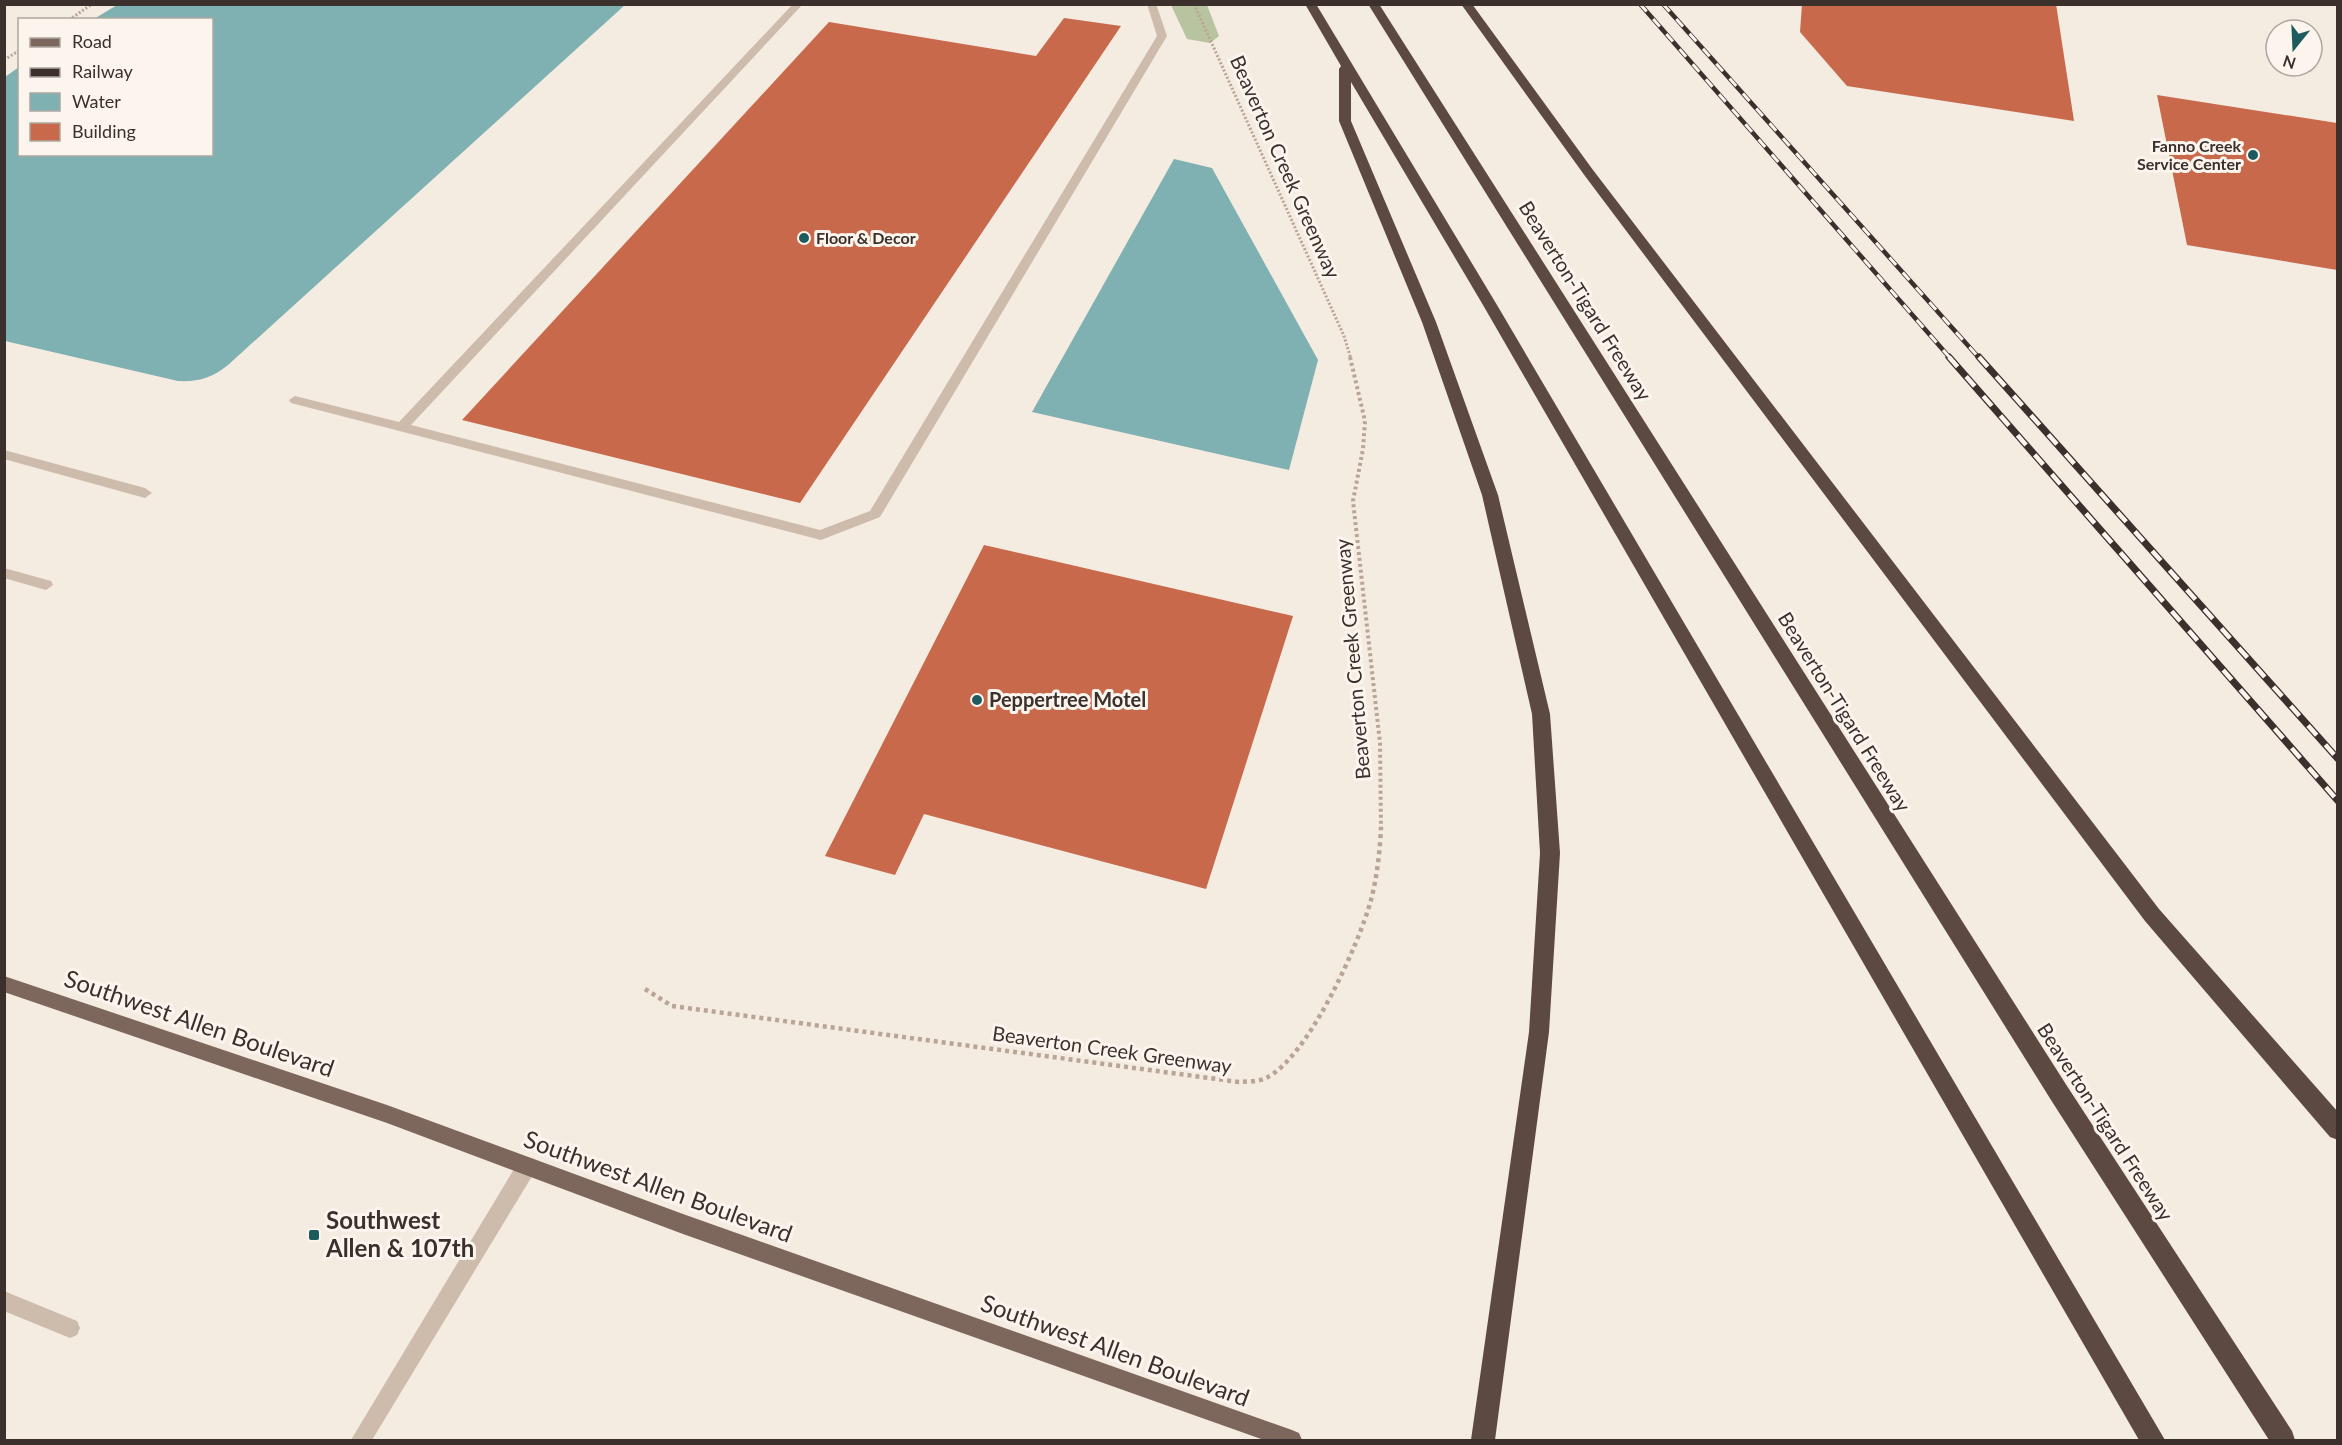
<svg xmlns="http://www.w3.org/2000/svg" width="2342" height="1445" font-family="Lato,sans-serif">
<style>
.green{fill:#b8c4a0}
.water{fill:#7fb0b2}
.building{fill:#c8694b}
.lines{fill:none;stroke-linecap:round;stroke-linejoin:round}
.path-far2{stroke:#b9a596;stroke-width:3;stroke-dasharray:2 2;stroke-linecap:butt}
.path-far1{stroke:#b9a596;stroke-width:4;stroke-dasharray:3 3;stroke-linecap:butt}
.path{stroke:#b9a596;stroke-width:4.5;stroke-dasharray:4 4;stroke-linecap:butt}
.minor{fill:#cdbbac;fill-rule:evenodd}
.major{fill:#7d675c;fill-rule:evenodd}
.highway{fill:#5c4a42;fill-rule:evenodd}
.rail-far1-casing{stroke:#3b302b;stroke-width:4.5}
.rail-casing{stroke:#3b302b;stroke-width:7}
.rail-far1{stroke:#fbf5ee;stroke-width:3;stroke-dasharray:10;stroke-linecap:butt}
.rail{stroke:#fbf5ee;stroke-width:4.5;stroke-dasharray:13;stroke-linecap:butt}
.poi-dot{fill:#1f5a5e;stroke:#fbf5ee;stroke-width:2}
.labels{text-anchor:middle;stroke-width:6;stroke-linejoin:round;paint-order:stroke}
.far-poi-label{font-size:16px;font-weight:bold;fill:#3b302b;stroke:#fbf5ee;text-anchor:end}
.street-label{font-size:20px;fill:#3b302b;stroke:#fbf5ee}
.poi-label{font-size:20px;font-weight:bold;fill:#3b302b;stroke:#fbf5ee;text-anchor:start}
.near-street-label{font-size:24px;fill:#3b302b;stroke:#fbf5ee}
.near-poi-label{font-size:24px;font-weight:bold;fill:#3b302b;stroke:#fbf5ee;text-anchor:start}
</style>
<rect width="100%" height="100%" fill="#f4ebe1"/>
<!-- green -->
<polygon class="green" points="1171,5 1207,5 1219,36 1210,43 1187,39"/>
<!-- water -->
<g class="water">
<path d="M117 5V4L625 5 228 365C212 378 198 382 178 381L5 341V77L19 67 20 154H212V20L94 19Z"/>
<polygon points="1174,159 1212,168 1318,360 1289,470 1032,412"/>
</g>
<!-- building -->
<g class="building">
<polygon points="1802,4 2056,4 2074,121 1847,86 1800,32"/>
<polygon points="1064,18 1121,26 800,503 462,420 829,22 1036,56"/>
<polygon points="2157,95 2337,123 2337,270 2187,245"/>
<polygon points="984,545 1293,616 1206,889 924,814 895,875 825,856"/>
</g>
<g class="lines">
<!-- path-far2 -->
<g class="path-far2">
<polyline points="1194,4 1344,336 1351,359"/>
<polyline points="69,20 92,4"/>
<polyline points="4,60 20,50"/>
</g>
<!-- path-far1 -->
<polyline class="path-far1" points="1350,357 1365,421 1363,449 1353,501 1380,743 1381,829"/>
<!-- path -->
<path class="path" d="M645 989 672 1006 1239 1082C1248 1081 1258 1082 1266 1078 1308 1058 1359 944 1371 900 1377 877 1380 851 1381 827"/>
<!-- minor -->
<g class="minor">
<polygon points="793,4 803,4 411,425 820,530 870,511 1157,36 1147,4 1156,4 1167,36 880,517 821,540 291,403 289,400 295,396 399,422"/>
<polygon points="4,450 145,488 152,493 145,498 4,459"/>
<polygon points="4,568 51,581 53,585 46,590 4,578"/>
<polygon points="527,1157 534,1159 536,1166 534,1173 372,1440 351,1440 520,1159"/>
<polygon points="4,1291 77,1321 80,1328 77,1335 70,1338 4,1311"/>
</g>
<!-- major -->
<polygon class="major" points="4,976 387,1105 683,1214 1292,1430 1299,1433 1302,1440 1264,1440 683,1234 387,1123 4,992"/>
<!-- highway -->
<g class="highway">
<polygon points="1305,4 1316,4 1497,305 2165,1440 2139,1440 1483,305 1351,82 1351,121 1436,322 1498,495 1550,714 1560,853 1549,1032 1495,1440 1471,1440 1529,1032 1540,853 1532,714 1482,495 1422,322 1339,121 1339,69 1341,66"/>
<polygon points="1368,4 1379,4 2067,1086 2292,1431 2295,1440 2269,1440 2051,1100"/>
<polygon points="1461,4 1472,4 1593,170 2159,909 2338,1112 2338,1140 2330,1137 2145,921 1585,176"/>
</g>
<defs>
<g id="rail-far1">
<polyline points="1640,4 1951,359"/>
<polyline points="1663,4 1980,359"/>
</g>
<g id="rail">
<polyline points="1949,357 2338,801"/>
<polyline points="1979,357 2338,759"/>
</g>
</defs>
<!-- rail-far1 casing -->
<use href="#rail-far1" class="rail-far1-casing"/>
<!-- rail casing -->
<use href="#rail" class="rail-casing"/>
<!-- rail-far1 -->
<use href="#rail-far1" class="rail-far1"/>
<!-- rail -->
<use href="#rail" class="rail"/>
</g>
<!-- markers -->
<g class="poi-dot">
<circle cx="2253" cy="155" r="6"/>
<circle cx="804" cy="238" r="6"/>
<circle cx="977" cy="700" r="6"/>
<rect x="308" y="1229" width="12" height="12" rx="3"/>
</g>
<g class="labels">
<!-- far-poi labels -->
<g class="far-poi-label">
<text x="2241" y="152">Fanno Creek<tspan x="2241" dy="18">Service Center</tspan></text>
<text x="816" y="244" text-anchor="start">Floor &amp; Decor</text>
</g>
<!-- street labels -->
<g class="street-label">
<text transform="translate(1285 167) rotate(66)" y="7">Beaverton Creek Greenway</text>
<text transform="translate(1585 301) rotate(58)" y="7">Beaverton-Tigard Freeway</text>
<text transform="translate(1353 659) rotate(-95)" y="7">Beaverton Creek Greenway</text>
<text transform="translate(1844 712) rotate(58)" y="7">Beaverton-Tigard Freeway</text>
<text transform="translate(1112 1050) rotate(8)" y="7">Beaverton Creek Greenway</text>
<text transform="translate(2105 1122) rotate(57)" y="7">Beaverton-Tigard Freeway</text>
</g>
<!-- poi labels -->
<g class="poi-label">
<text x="989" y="707">Peppertree Motel</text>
</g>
<!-- near-street labels -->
<g class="near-street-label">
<text transform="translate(199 1024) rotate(19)" y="8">Southwest Allen Boulevard</text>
<text transform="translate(658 1187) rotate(20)" y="8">Southwest Allen Boulevard</text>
<text transform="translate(1115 1351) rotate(20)" y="8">Southwest Allen Boulevard</text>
</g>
<!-- near-poi labels -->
<g class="near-poi-label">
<text x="326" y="1229">Southwest<tspan x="326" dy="28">Allen &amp; 107th</tspan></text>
</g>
</g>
<!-- border -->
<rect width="2342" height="1445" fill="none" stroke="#3b302b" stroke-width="12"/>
<!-- legend -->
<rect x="18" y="18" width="195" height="138" fill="#fbf5ee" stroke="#aea6a0" stroke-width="1.5"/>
<rect x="30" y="38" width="30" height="9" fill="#7d675c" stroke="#aea6a0" stroke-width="1.5"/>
<text x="72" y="48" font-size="18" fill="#3b302b">Road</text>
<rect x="30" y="68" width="30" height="9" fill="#3b302b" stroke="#aea6a0" stroke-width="1.5"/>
<text x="72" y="78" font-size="18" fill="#3b302b">Railway</text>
<rect x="30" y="93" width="30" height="18" fill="#7fb0b2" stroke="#aea6a0" stroke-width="1.5"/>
<text x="72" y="108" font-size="18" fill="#3b302b">Water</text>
<rect x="30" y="123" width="30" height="18" fill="#c8694b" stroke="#aea6a0" stroke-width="1.5"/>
<text x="72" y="138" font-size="18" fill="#3b302b">Building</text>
<!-- north arrow -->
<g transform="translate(2294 48) rotate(198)"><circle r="28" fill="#fbf5ee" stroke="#aea6a0" stroke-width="1.5"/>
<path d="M0-4.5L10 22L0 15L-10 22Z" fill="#1f5a5e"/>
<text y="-9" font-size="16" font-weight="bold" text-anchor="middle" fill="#3b302b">N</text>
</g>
</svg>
